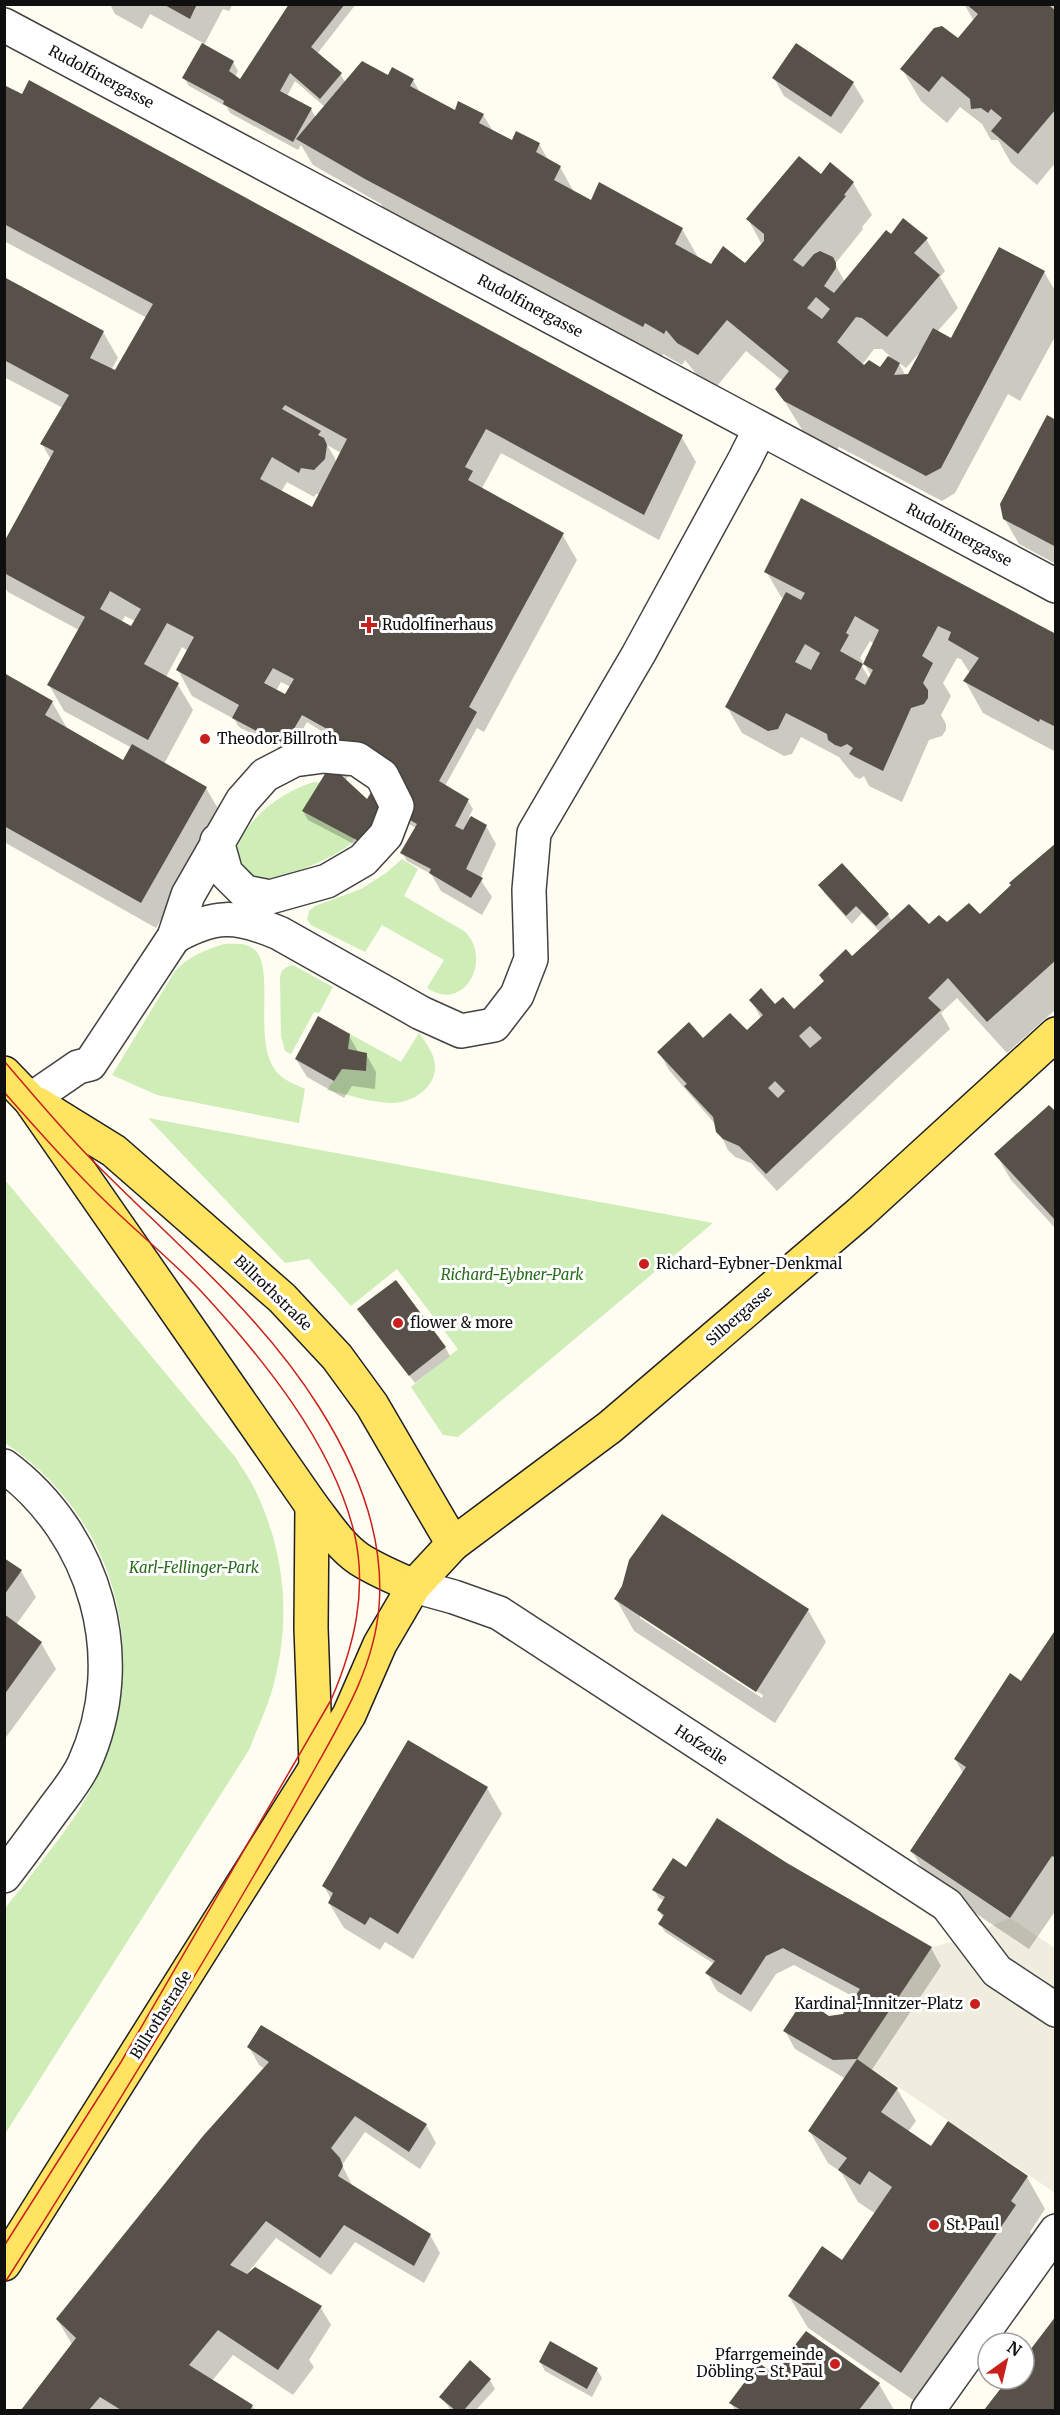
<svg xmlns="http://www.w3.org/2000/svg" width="1060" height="2415" font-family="Merriweather,serif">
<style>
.green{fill:#cfedb7}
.plaza{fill:#f0edde}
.shadow{fill:#0003;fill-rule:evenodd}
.building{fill:#58514a;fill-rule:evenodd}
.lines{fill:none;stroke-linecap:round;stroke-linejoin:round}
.minor-casing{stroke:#424242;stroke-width:36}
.major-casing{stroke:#202020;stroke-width:36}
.minor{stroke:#fff;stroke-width:33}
.major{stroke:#ffe361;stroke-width:33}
.tram{stroke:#c9201d;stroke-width:1.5}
.poi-dot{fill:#c9201d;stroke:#fff;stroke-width:2}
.labels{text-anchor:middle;stroke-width:6;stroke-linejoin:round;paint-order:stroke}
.street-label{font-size:15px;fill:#0f0f0f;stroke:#fff}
.poi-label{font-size:15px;fill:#0f0f0f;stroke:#fff;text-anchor:start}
.park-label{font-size:15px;font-style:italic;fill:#266c1a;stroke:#fff}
</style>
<rect width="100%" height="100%" fill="#fffdf1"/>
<!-- green -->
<g class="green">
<path d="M314 782 332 784 361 824C358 829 356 836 353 841 342 856 271 885 254 878 247 875 240 864 234 858 242 821 280 792 314 782Z"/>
<path d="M402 859 418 869 404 896 464 931C493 957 466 1014 427 988L444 960 382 925 365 952 311 925 307 919 309 911 315 906 361 889 386 873Z"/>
<path d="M224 944C235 944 246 942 255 950 275 968 253 1040 275 1070 282 1080 295 1084 305 1089L299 1123 157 1095 112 1075 175 971C189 956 205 950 224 944Z"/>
<path d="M293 965 333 987 319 1013 314 1012 291 1054 285 1051 281 1036 280 980C280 971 284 967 293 965Z"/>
<path d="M419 1033C426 1043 435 1054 435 1067 435 1089 411 1103 392 1103 371 1103 347 1094 327 1090L342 1069 366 1071 348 1049 350 1034 401 1062Z"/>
<polygon points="148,1118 713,1223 458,1437 443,1435 411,1387 458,1349 397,1269 351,1306 309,1259 285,1263"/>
<path d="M5 1180 236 1458C243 1470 252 1482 257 1494 287 1558 291 1627 271 1694 265 1713 256 1731 249 1750L5 2134C4 2079 4 2025 4 1971 4 1956 1 1925 4 1912 7 1903 18 1893 23 1886 44 1857 69 1829 86 1798 157 1673 124 1523 5 1443Z"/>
</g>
<!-- plaza -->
<polygon class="plaza" points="1010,1918 1055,1948 1055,2193 857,2059 932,1947 959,1940"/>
<!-- shadow -->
<g class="shadow">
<path d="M110 4H233L229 11 223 9 204 45 233 62 238 71 235 77 241 81 290 4H356L317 54 340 74 346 83 389 77 413 80 421 94 455 112 483 115 493 131 513 142 539 144 549 161 560 167 574 192 592 202 682 229 699 259 711 266 746 265 762 245 748 219 821 176 853 183 872 215 862 227 863 229 835 264 845 282 891 236 926 239 945 271 940 277 958 308 937 332 952 340 999 249 1044 272 1056 292V335L1020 401 1008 394 955 493 942 501 839 447 837 450 804 433 777 389 783 381 746 351 717 386 697 375 685 360 682 365 663 354 661 358 385 211 381 204 313 165 301 145 298 150 230 113 227 107 189 86 184 78 203 43 150 14 142 29 115 14ZM295 81 325 107 316 118 311 109 287 96ZM874 349H882L890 356 881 369 862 365ZM920 352 909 376H906L898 362 906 368Z"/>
<polygon points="964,4 1056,4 1056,162 1037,185 1011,163 998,140 991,140 982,124 960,107 947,123 921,101 902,69 959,41 974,21"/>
<polygon points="796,45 853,83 864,101 841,134 784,96 774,78"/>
<path d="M4 86 681 436 696 462 659 540 501 453 481 490 562 534 577 560 484 732 477 728 445 786 468 801 473 809 469 817 486 826 496 844 480 879 492 897 482 915 441 891 431 874 407 861 402 853 416 828 392 815 371 853 308 820 303 811 327 774 239 727 234 719 192 696 178 670 188 651 182 647 166 677 178 685 193 710 164 764 206 788 221 814 156 928 4 842V675L52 702 67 728 124 762 132 748 64 711 49 685 79 630 8 592 4 586V545L51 460 42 444 63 408 4 377V278L103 332 118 358 111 370 116 372 147 318 4 241ZM327 445 341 453 336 463 335 458ZM287 482 314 497 316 494H320L313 509 281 492ZM125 616 135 621 131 628 121 623ZM281 682 291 687 286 696 276 691ZM307 722 326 734 316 750 297 740ZM359 758 385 772 367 801 345 781Z"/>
<polygon points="1056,421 1056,564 1019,544 1004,518"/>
<path d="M766 571 1056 636V752L983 713 965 681 970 673 961 659 957 658 943 683 951 696 941 715 946 724V730L942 736 929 740 902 802 869 786 864 776 860 779 855 777 839 757 801 737 792 754 784 756 742 733 727 707 784 599 781 597ZM870 641 874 644 865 664 873 680 871 681 861 665 863 662 860 658Z"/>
<polygon points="1056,845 1056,1009 1007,1053 957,998 941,1013 950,1029 777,1191 751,1163 735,1157 728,1150 716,1125 669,1070 659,1052 703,1040 747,1032 761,1018 751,1000 794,1011 825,983 821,976 852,958 880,932 862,913 852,924 825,894 820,886 888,915 892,921 928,926 947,924 979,916"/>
<polygon points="349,1036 359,1053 366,1054 376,1072 375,1089 352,1086 344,1098 307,1077 296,1059"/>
<polygon points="1056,1115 1056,1229 1011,1180 996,1154"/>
<polygon points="364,1318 445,1347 450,1356 415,1383"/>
<polygon points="4,1560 21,1571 36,1597 16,1625 41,1643 56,1669 4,1740"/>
<path d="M616 1599 808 1610 826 1642 775 1723 634 1631ZM640 1614 763 1695 762 1698 640 1618Z"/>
<polygon points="1056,1631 1056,1910 1029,1949 930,1883 912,1851 963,1773 955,1759 1022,1683"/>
<polygon points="487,1788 502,1814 413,1959 385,1942 380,1950 344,1928 329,1903 331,1899 324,1886"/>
<polygon points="786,1864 931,1948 941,1966 871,2071 897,2089 916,2121 908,2132 931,2148 1027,2177 1045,2209 1030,2232 1033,2238 919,2404 808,2328 789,2296 843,2262 876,2214 858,2202 841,2172 828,2163 810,2132 846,2079 795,2049 785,2031 829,2018 844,2015 856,1998 794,1965 776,1974 751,2012 717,1991 707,1973 714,1964 665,1932 660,1924 663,1918 659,1910 664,1901 659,1898 654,1890 686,1869"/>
<polygon points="249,2047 426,2125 436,2143 420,2169 365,2132 342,2165 352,2185 430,2235 440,2253 424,2283 355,2242 331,2275 276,2238 246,2275 321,2308 331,2325 309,2360 314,2367 293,2395 233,2355 212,2381 252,2406 255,2410 23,2410 73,2346 57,2319 204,2137 265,2069 259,2065"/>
<polygon points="1056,2319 1056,2410 986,2410 1010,2379 1024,2379 1024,2360"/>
<polygon points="540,2362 597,2370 602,2378 592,2397 545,2371"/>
<polygon points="773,2375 879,2384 894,2410 735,2410 731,2403"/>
<polygon points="490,2380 495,2389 476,2410 451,2410 441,2397"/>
</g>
<!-- building -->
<g class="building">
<polygon points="163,4 197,4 190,19"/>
<polygon points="289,4 345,4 311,47 342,73 320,99 290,73 280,91 312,108 293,142 223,104 224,101 221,99 182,78 202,43 234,61 229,71 240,79"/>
<polygon points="966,4 1051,4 1050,6 1056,11 1056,109 1018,154 991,131 1002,118 991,109 988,113 981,108 971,109 970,99 942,76 929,92 900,69 934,28 942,26 958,38 978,14"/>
<polygon points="796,43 854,82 831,117 772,78"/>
<path d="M362 61 388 75 392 67 414 79 410 86 455 110 458 101 484 114 479 123 512 140 516 131 540 143 536 152 561 166 554 180 591 200 599 182 683 228 675 244 711 264 723 246 745 263 764 241V234L746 219 799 156 821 174 830 162 854 182 844 195 846 196 793 260 803 267 814 254 820 251 833 257 836 263V268L824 286 834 293 886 230 891 234 903 218 928 238 914 253 940 275 887 337 862 318 856 317 837 342 864 365 869 360 880 367 888 356 900 363 894 375 908 374 933 328 951 338 999 247 1045 271 941 468 926 476 784 401 775 389 789 371 727 320 698 355 677 343 666 330 664 334 645 323 643 327 365 179 296 139ZM816 297 830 309 822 319 807 308Z"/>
<path d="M29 80 683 435 644 515 486 429 465 467 473 471 468 480 564 533 469 707 477 712 439 781 469 799 455 826 463 830 471 816 487 825 466 869 483 878 471 898 429 873 431 869 400 853 417 824 387 807 366 845 302 811 328 769 232 718 239 705 176 670 194 637 167 623 144 664 179 683 148 740 47 685 85 617 4 573V542L54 451 40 444 69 395 4 360V277L104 331 90 358 115 370 153 304 4 224V85L22 94ZM285 405 347 439 312 507 260 479 272 457 299 473 301 468 314 470 325 459 327 445 324 438 318 435 321 431 282 409ZM110 591 141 609 131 626 100 609ZM273 668 294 679 285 694 264 683ZM302 715 327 729 316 748 291 734ZM386 767 367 799 339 773Z"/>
<polygon points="1047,415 1056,420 1056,547 1003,519 1000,504"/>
<path d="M801 498 1056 634V727L1040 719 1039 722 963 681 979 658 948 640 951 632 938 626 922 656 933 663 923 683 928 690V698L924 704 911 708 883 771 849 754 853 748 847 744 841 747 835 745 828 740 827 734 786 713 778 729 768 731 725 707 786 592 801 600 805 593 764 572ZM855 616 879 630 863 664 873 670 865 685 855 679 863 664 840 651 849 635 846 633ZM805 644 820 653 811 670 795 662Z"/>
<polygon points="4,673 53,701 45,715 123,760 132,744 207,787 141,903 4,826"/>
<path d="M1056 843V960L987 1022 948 978 928 998 941 1010 766 1174 739 1146 723 1139 716 1132 713 1117 684 1086 687 1084 657 1052 689 1022 703 1038 730 1013 747 1030 763 1015 749 1000 761 988 775 1004 783 997 794 1009 824 981 819 975 846 949 852 956 909 904 929 924 939 915 947 922 969 903 980 914 1011 885 1009 883ZM810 1026 822 1038 810 1048 799 1036ZM775 1081 785 1091 778 1098 768 1088Z"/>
<polygon points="842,863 889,914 876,926 856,906 846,916 818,885"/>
<polygon points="318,1016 350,1034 348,1049 367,1053 366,1071 342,1069 334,1081 295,1059"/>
<polygon points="1049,1105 1056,1112 1056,1221 994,1154"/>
<polygon points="396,1280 446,1347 409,1376 357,1309"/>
<polygon points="662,1514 809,1609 756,1692 614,1599 622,1586 629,1560"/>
<polygon points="4,1558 22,1570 4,1595"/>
<polygon points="4,1614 42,1642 4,1695"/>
<polygon points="1056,1629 1056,1858 1052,1856 1010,1918 910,1851 966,1767 954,1759 1010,1673 1021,1681"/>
<polygon points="408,1740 488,1787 398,1934 370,1917 365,1925 328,1903 333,1893 322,1886"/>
<polygon points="717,1818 787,1863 932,1947 857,2059 898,2088 881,2112 931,2146 948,2121 1028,2176 1011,2201 1016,2205 901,2373 788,2296 822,2246 842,2260 892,2187 869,2171 860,2185 838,2170 847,2158 808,2131 857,2059 833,2060 783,2031 804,1999 829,2016 843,2014 860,1989 783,1948 766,1956 741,1995 705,1973 715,1961 658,1924 664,1915 657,1910 665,1897 652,1890 673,1858 686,1867"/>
<polygon points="261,2025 427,2124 409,2152 355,2116 331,2148 340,2158 343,2166 338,2176 431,2234 414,2266 344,2225 320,2258 266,2221 230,2265 247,2274 255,2267 322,2306 278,2370 218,2330 189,2365 253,2405 250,2410 121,2410 100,2397 89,2410 21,2410 76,2338 56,2319 203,2136 269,2062 247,2047"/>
<polygon points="1056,2316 1056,2410 984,2410 1008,2379 1024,2379 1024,2358"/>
<polygon points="806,2331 880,2383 859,2410 741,2410 729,2403 759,2363 773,2373"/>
<polygon points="550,2341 598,2368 587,2389 539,2362"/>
<polygon points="470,2360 491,2379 464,2410 455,2410 439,2397"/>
</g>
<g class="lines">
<defs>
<g id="minor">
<polyline points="4,25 1056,586"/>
<path d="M174 937C215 914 236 915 279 933L421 1013 461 1031 494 1025 517 995 531 959 529 890 534 833 638 655 745 459 760 429"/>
<polyline points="30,1100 78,1067 90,1064 174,937 188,895 242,801 265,775 294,760 324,756 357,759 382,776 397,806 386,835 363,860 327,881 270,897 245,892 226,873 217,841"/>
<path d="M4 1466C96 1534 132 1659 84 1764 76 1781 64 1795 53 1810 37 1832 21 1854 4 1876"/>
<polyline points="414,1586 454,1597 499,1613 947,1905 997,1971 1056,2010"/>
<polyline points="928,2410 1056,2231"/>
</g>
<g id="major">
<path d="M4 1073 30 1100 312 1506C326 1524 340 1546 359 1559 376 1570 395 1578 414 1586"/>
<polyline points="38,1104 114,1151 282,1298 337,1357 372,1405 453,1544"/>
<polyline points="312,1506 311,1628 316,1765"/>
<polyline points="4,2264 349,1715 380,1644 414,1586 453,1544 610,1427 860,1213 1056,1034"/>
</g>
</defs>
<!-- minor casing -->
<use href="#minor" class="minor-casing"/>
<!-- major casing -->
<use href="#major" class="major-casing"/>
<!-- minor -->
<use href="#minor" class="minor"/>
<!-- major -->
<use href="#major" class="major"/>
<!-- tram -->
<g class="tram">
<path d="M4 1061C36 1098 67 1136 102 1170 178 1246 261 1315 319 1407 357 1467 385 1535 379 1607 374 1665 346 1713 318 1763 299 1797 280 1831 260 1865 178 2006 92 2146 4 2284"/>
<path d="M4 1092C33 1125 62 1158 93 1189 127 1224 165 1254 199 1289 261 1356 332 1442 354 1532 368 1590 354 1647 331 1700L121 2062 4 2246"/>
</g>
</g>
<!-- markers -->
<g class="poi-dot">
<path d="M366 616h6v6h6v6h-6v6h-6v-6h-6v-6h6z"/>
<circle cx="205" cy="739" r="6"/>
<circle cx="644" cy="1264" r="6"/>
<circle cx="398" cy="1323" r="6"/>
<circle cx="975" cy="2004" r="6"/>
<circle cx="934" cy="2225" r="6"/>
<circle cx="835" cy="2364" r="6"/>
</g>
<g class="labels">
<!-- street labels -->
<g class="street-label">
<text transform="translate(101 77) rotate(28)" y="5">Rudolfinergasse</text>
<text transform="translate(530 306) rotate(28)" y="5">Rudolfinergasse</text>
<text transform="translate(959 535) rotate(28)" y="5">Rudolfinergasse</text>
<text transform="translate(273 1293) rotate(44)" y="5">Billrothstraße</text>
<text transform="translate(739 1316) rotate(-41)" y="5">Silbergasse</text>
<text transform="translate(701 1745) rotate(33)" y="5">Hofzeile</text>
<text transform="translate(161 2015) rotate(-58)" y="5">Billrothstraße</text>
</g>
<!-- poi labels -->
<g class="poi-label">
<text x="382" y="630">Rudolfinerhaus</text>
<text x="217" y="744">Theodor Billroth</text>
<text x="656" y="1269">Richard-Eybner-Denkmal</text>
<text x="410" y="1328">flower &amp; more</text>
<text x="963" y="2009" text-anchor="end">Kardinal-Innitzer-Platz</text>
<text x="946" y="2230">St. Paul</text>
<text x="823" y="2360" text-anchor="end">Pfarrgemeinde<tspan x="823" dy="17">Döbling - St. Paul</tspan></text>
</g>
<!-- park labels -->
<g class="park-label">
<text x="512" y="1280">Richard-Eybner-Park</text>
<text x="194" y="1573">Karl-Fellinger-Park</text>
</g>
</g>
<!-- border -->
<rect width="1060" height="2415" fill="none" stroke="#0f0f0f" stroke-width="12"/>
<!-- north arrow -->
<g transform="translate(1006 2361) rotate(34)"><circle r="28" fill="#ffffff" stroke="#9f9f9f" stroke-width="1.5"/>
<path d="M0-4.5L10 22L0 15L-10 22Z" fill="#c9201d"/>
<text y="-9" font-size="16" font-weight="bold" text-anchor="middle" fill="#0f0f0f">N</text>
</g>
</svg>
